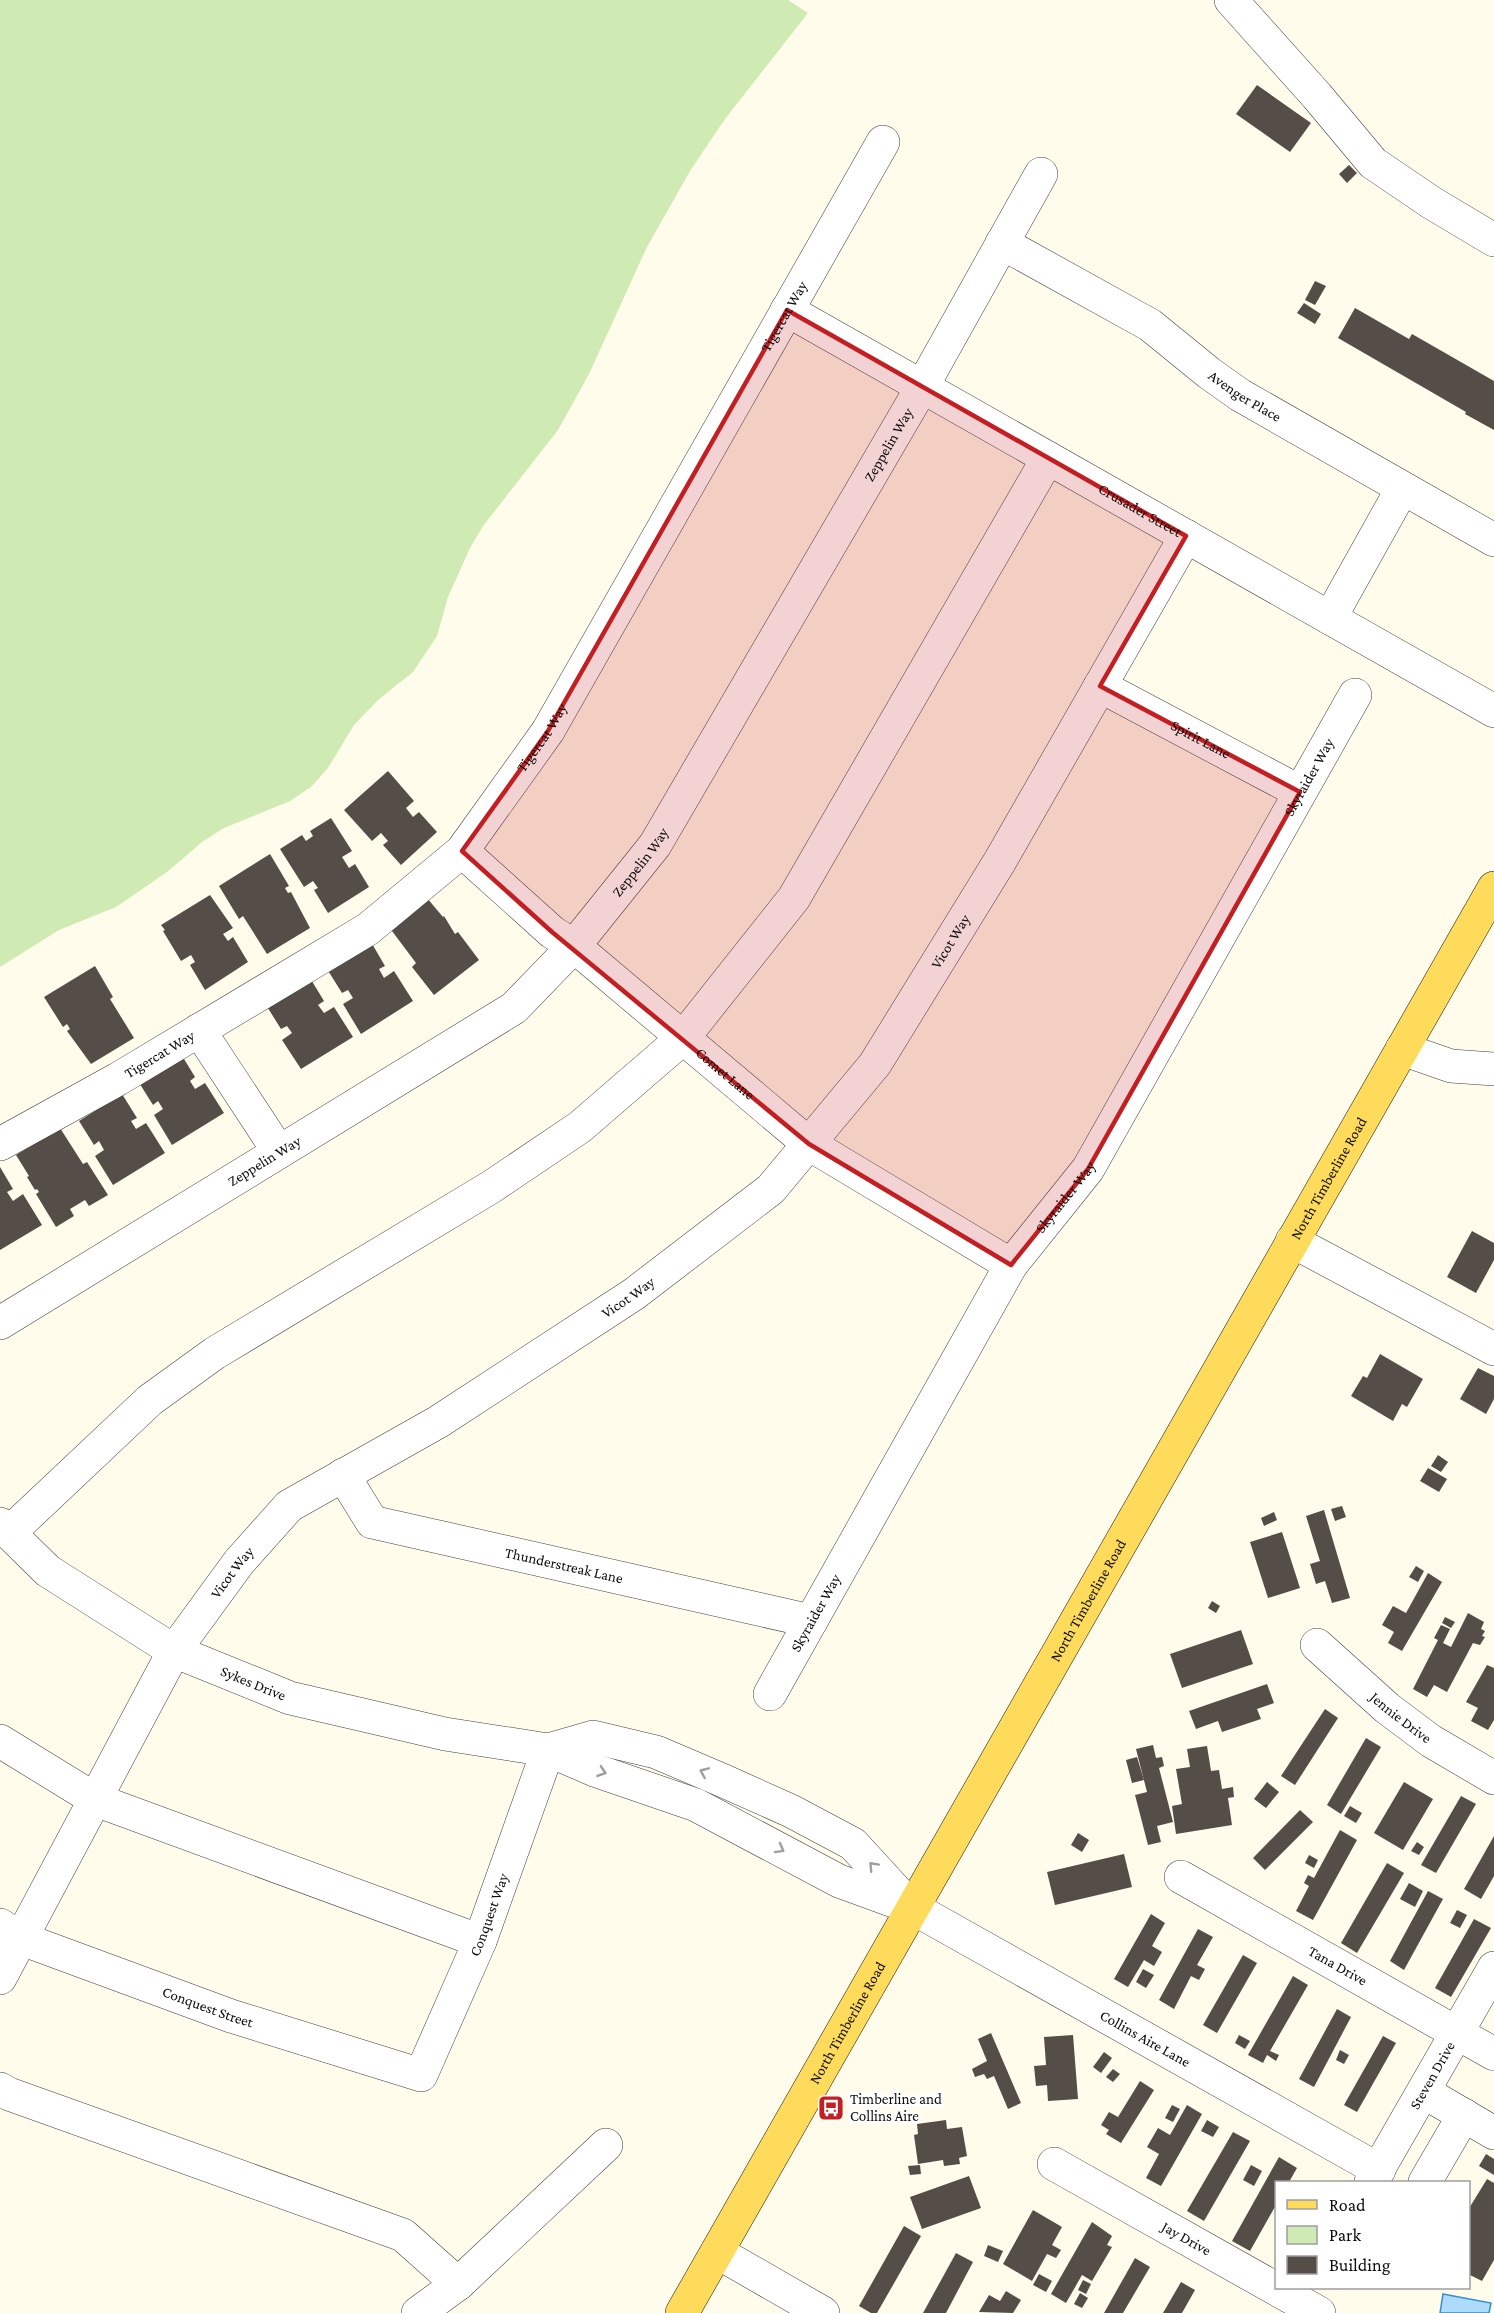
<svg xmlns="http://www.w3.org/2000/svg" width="1494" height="2313" font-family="'Crimson Pro',serif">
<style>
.green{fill:#cfebb3}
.water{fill:#addbf9;stroke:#308fd4;stroke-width:1.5}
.building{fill:#554d48}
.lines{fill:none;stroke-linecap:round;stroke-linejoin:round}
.minor-casing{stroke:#3f3f3f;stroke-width:34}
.major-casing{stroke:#1d1d1d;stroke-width:34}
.minor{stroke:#fff;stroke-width:33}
.major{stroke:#ffdb5b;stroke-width:33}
.oneway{stroke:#9e9e9e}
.marked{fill:#c31e22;fill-opacity:0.2;stroke:#c31e22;stroke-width:4.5;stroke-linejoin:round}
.labels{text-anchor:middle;stroke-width:6;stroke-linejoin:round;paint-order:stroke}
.street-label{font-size:15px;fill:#0c0c0c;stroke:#fff}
.poi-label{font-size:15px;fill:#0c0c0c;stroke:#fff;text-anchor:start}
</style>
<rect width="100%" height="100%" fill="#fffceb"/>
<!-- green -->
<polygon class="green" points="0,0 788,0 808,13 725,119 690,171 647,247 589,374 558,430 483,526 470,548 448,597 437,636 413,672 378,700 354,725 328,768 311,787 290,801 224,828 202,842 167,872 116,907 59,930 0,967"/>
<!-- water -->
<polygon class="water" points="1443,2294 1491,2303 1489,2313 1440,2313"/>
<!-- building -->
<g class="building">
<polygon points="1257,85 1311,123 1290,152 1236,114"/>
<polygon points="1349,165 1357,173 1347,183 1339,174"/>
<polygon points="1315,281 1326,286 1315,305 1305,300"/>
<polygon points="1304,303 1321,314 1315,324 1297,313"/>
<polygon points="1355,308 1409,339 1412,334 1494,381 1494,430 1465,414 1466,412 1338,338"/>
<polygon points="388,771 414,801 406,808 413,817 419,812 437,832 401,865 383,845 388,841 381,833 372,841 344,810"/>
<polygon points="331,818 352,851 342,857 349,868 355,864 369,887 328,913 314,890 318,888 313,881 304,887 280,849 302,835 306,841 313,836 310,831"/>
<polygon points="270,854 289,886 285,888 288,893 291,892 310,928 267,954 243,916 239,919 219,886"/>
<polygon points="210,895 233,928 223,934 228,941 233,937 248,962 205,990 190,965 195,962 191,955 181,961 163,931 165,930 161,925"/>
<polygon points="427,898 443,917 444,916 455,934 458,932 479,960 434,995 412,967 416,963 389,927"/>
<polygon points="371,942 385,966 379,969 384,978 394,971 413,1001 361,1034 343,1004 353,998 348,990 342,993 327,969"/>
<polygon points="95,966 113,997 110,999 134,1038 91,1064 67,1031 70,1029 67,1024 63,1027 44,997"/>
<polygon points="310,978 324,1001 318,1005 324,1013 334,1007 353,1037 301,1069 282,1040 292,1033 287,1026 281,1029 266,1005"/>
<polygon points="181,1054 195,1077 190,1081 195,1089 205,1083 224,1113 172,1145 154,1115 163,1109 158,1101 153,1105 138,1081"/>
<polygon points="122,1094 137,1118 131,1121 136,1129 146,1123 165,1153 113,1185 95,1156 104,1150 99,1141 94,1145 79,1121"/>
<polygon points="60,1128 83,1164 87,1162 108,1195 89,1206 85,1200 70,1209 74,1216 56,1227 36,1194 39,1192 37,1189 35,1190 27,1177 29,1176 16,1155"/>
<polygon points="0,1167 13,1189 7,1192 13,1201 23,1194 42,1225 0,1250"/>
<polygon points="1472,1231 1494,1243 1494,1260 1476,1293 1447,1277"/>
<polygon points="1380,1354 1423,1379 1407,1407 1402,1404 1393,1421 1351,1396 1363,1376 1367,1378"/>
<polygon points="1478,1368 1494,1376 1494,1399 1486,1414 1460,1399"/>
<polygon points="1438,1455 1448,1462 1441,1472 1431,1466"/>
<polygon points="1428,1468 1447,1479 1439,1492 1420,1481"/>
<polygon points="1342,1506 1346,1517 1335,1521 1331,1509"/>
<polygon points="1324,1510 1350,1598 1332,1603 1325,1581 1316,1584 1310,1564 1320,1561 1306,1516"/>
<polygon points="1274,1512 1277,1520 1264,1526 1261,1518"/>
<polygon points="1282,1532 1300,1588 1268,1598 1250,1542"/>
<polygon points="1416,1566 1424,1571 1418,1582 1409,1577"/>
<polygon points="1428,1573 1442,1582 1402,1651 1388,1643 1394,1632 1382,1625 1393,1606 1406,1613"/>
<polygon points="1212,1601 1220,1606 1216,1613 1208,1608"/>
<polygon points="1468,1613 1484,1622 1481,1629 1485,1631 1482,1636 1485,1637 1480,1645 1473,1643 1447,1692 1434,1685 1427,1697 1413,1689 1438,1640 1434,1638 1441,1625 1450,1629 1443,1643 1451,1647"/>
<polygon points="1445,1617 1455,1622 1451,1628 1442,1623"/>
<polygon points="1241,1630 1253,1664 1182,1688 1170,1654"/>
<polygon points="1487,1665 1494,1668 1494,1720 1488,1730 1471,1721 1478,1708 1466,1702"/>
<polygon points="1267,1684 1274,1703 1257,1709 1261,1719 1222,1732 1218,1721 1196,1729 1189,1711"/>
<polygon points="1325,1709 1338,1718 1295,1785 1281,1776"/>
<polygon points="1366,1738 1381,1747 1341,1814 1327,1805"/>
<polygon points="1153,1745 1156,1758 1162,1757 1164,1766 1159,1768 1173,1822 1157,1826 1161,1842 1148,1845 1135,1795 1147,1792 1136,1749"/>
<polygon points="1207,1746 1211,1771 1219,1770 1222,1789 1233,1787 1234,1797 1228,1798 1232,1825 1176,1834 1172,1806 1182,1804 1176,1769 1190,1767 1187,1749"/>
<polygon points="1137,1757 1144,1780 1132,1783 1126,1760"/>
<polygon points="1267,1782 1279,1792 1266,1808 1254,1799"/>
<polygon points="1404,1782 1433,1799 1403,1850 1374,1833"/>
<polygon points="1461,1796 1476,1804 1436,1873 1421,1865"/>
<polygon points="1350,1806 1362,1813 1356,1823 1344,1816"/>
<polygon points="1300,1810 1313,1822 1265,1870 1253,1858"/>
<polygon points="1340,1830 1357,1840 1313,1920 1296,1911 1309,1886 1304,1883 1308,1875 1314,1878"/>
<polygon points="1078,1833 1089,1840 1082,1852 1071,1845"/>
<polygon points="1494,1836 1494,1876 1481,1899 1464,1889"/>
<polygon points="1417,1842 1424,1847 1419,1855 1411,1851"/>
<polygon points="1124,1854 1132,1887 1055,1905 1047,1872"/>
<polygon points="1309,1855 1318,1860 1314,1868 1305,1863"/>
<polygon points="1387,1863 1404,1873 1357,1953 1341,1943"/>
<polygon points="1409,1883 1423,1891 1415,1907 1400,1899"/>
<polygon points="1428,1891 1443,1899 1404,1970 1390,1961"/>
<polygon points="1457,1910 1467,1915 1460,1928 1450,1923"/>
<polygon points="1151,1914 1165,1923 1152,1946 1162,1952 1154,1966 1144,1960 1128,1987 1114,1979"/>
<polygon points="1474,1919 1491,1928 1451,1997 1435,1988"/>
<polygon points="1198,1929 1213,1937 1197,1965 1205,1969 1199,1980 1191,1976 1174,2009 1159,2000"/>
<polygon points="1243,1955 1257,1963 1217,2033 1203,2025"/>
<polygon points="1143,1969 1154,1975 1146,1988 1136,1982"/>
<polygon points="1293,1976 1308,1985 1270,2051 1279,2055 1276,2061 1267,2055 1263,2063 1248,2055"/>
<polygon points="1337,2009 1351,2017 1314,2087 1299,2079"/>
<polygon points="991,2033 1021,2103 1008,2109 994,2076 987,2079 984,2074 975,2077 972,2069 987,2061 978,2039"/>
<polygon points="1073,2035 1078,2099 1048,2101 1047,2085 1036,2086 1034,2066 1046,2065 1044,2037"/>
<polygon points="1239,2035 1250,2041 1245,2049 1235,2043"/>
<polygon points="1383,2036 1396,2043 1357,2112 1344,2105"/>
<polygon points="1340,2050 1349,2055 1344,2064 1336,2060"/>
<polygon points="1104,2052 1112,2058 1101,2073 1093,2067"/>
<polygon points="1113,2069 1120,2074 1113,2082 1106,2077"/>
<polygon points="1140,2081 1154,2090 1121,2143 1106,2134 1109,2130 1101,2125 1109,2112 1118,2117"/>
<polygon points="1172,2105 1180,2109 1173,2122 1165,2118"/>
<polygon points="1187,2105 1202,2114 1161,2186 1146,2178 1159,2154 1147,2147 1158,2128 1170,2135"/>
<polygon points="946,2120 947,2129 962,2127 967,2156 959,2158 960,2164 944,2166 943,2160 918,2164 914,2135 918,2134 917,2124"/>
<polygon points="1207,2120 1219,2127 1213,2137 1201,2131"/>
<polygon points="1233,2132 1250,2141 1204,2221 1187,2211"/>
<polygon points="1486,2154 1494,2159 1494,2175 1479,2166"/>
<polygon points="1279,2157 1297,2168 1289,2182 1276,2182 1276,2205 1250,2251 1232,2241"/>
<polygon points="920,2165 921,2174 910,2175 908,2166"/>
<polygon points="1251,2165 1262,2171 1254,2186 1243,2180"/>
<polygon points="969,2176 981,2208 922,2229 910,2197"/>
<polygon points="1487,2179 1494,2183 1494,2260 1482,2281 1468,2274 1468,2210"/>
<polygon points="1033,2210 1062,2227 1052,2245 1061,2250 1056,2258 1047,2254 1032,2281 1003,2264"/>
<polygon points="1092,2222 1112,2236 1107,2245 1112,2247 1092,2281 1082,2275 1066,2303 1051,2294"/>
<polygon points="904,2226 921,2236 877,2313 871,2313 859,2306"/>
<polygon points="988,2245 1003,2251 998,2262 984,2256"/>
<polygon points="956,2253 973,2262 946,2313 923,2313"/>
<polygon points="1135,2258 1150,2267 1123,2313 1104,2313"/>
<polygon points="1039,2274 1052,2281 1046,2292 1033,2285"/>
<polygon points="1083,2280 1091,2284 1086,2294 1078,2290"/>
<polygon points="1181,2282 1195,2290 1182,2313 1163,2313"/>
<polygon points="1006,2291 1021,2300 1013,2313 979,2312 989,2295 1000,2301"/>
<polygon points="1080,2293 1088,2298 1082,2308 1074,2304"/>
</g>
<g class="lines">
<defs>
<g id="minor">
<polyline points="1231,0 1317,96 1373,163 1432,203 1494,240"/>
<path id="s1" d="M1002 243 1150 325 1209 373 1240 395 1494 540"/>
<path id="s2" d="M787 310 1494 711"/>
<polyline points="1330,618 1402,489"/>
<path id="s3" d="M1100 686 1300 792"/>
<path id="s4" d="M462 851 552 932 574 946 809 1144 1011 1265"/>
<polyline points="199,1030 279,1152"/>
<polyline points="1402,1049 1451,1066 1494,1069"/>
<path id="s5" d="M0 1144 118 1079 368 929 462 851 548 731 883 142"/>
<polyline points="1292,1241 1494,1349"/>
<path id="s6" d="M0 1323 514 1008 574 946 655 845 922 387 1041 174"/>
<path id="s7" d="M343 1475 372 1522 811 1621"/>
<path id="s8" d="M0 1524 48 1571 174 1651 290 1698 445 1734 548 1750 597 1771 696 1805 839 1881 913 1908 1379 2170"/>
<polyline points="9,1533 150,1400 215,1353 491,1187 580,1127 683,1038 794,898 1048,458"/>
<path id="s9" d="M1317 1645 1387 1708 1431 1741 1494 1778"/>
<path id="s10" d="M770 1694 1011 1265 1088 1169 1355 695"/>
<polyline points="0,1741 96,1800 480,1941"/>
<polyline points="548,1750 593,1737 656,1752 724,1781 791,1811 853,1844 907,1903"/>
<path id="s11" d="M1181 1877 1494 2054"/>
<path id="s12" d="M0 1925 22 1939 231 2016 421 2075 480 1941 548 1750"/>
<path id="s13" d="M0 1978 174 1651 239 1562 289 1506 438 1422 634 1294 771 1189 875 1064 1000 861 1186 536"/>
<polyline points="0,2089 9,2094 403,2235 458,2284"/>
<polyline points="1424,2092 1494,2133"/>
<path id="s14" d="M1054 2164 1319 2313"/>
<path id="s15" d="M1371 2182 1494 1968"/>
<polyline points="1425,2182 1464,2115"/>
<polyline points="717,2252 823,2313"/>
<polyline points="418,2313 458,2284 606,2145"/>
</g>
<g id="major">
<path id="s16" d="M682 2313 1494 888"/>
</g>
</defs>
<!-- minor casing -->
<use href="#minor" class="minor-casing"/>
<!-- major casing -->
<use href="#major" class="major-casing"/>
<!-- minor -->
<use href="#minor" class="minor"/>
<!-- major -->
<use href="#major" class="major"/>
</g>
<!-- one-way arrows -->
<defs><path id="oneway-chevron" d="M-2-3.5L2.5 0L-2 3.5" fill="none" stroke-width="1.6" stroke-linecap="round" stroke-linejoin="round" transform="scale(1.5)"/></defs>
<g class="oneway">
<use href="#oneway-chevron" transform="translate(602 1772) rotate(19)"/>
<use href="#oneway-chevron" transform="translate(704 1772) rotate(-157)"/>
<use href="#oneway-chevron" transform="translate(780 1849) rotate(29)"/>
<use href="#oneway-chevron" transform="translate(873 1866) rotate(-133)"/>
</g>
<!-- marked area -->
<path class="marked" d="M787 310 1186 536 1100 686 1300 792 1088 1169 1011 1265 809 1144 552 932 462 851 548 731Z"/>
<!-- icons -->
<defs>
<symbol id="bus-square" viewBox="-11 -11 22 22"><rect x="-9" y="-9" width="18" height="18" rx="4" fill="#c31e22" stroke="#fff"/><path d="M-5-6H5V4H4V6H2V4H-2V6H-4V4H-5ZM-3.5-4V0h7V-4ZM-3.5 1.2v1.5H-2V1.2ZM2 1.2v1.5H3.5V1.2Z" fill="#fff"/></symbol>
</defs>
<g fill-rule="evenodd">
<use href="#bus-square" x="816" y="2093" width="30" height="30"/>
</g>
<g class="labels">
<!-- street labels -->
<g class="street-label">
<text dy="5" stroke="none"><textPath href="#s5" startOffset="1173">Tigercat Way</textPath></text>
<text dy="5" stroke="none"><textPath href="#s1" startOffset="288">Avenger Place</textPath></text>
<text dy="5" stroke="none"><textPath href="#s6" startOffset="1282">Zeppelin Way</textPath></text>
<text dy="5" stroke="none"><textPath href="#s2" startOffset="406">Crusader Street</textPath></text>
<text dy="5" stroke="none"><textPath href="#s5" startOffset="687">Tigercat Way</textPath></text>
<text dy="5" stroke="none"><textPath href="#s3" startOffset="114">Spirit Lane</textPath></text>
<text dy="5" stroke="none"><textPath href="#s10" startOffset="1065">Skyraider Way</textPath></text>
<text dy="5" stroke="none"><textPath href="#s6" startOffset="796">Zeppelin Way</textPath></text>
<text dy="5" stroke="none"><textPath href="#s13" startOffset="1440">Vicot Way</textPath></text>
<text dy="5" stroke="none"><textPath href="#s5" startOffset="183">Tigercat Way</textPath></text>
<text dy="5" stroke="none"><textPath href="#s4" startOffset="345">Comet Lane</textPath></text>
<text dy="5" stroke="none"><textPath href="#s6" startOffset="310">Zeppelin Way</textPath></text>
<text dy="5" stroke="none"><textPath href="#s16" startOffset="1306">North Timberline Road</textPath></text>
<text dy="5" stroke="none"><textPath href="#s10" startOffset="579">Skyraider Way</textPath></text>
<text dy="5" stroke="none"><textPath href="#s13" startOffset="954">Vicot Way</textPath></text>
<text dy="5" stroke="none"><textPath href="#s7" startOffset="252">Thunderstreak Lane</textPath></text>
<text dy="5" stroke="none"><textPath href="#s13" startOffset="468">Vicot Way</textPath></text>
<text dy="5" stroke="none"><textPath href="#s16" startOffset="820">North Timberline Road</textPath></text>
<text dy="5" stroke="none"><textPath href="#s10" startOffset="93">Skyraider Way</textPath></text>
<text dy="5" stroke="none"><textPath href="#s8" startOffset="302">Sykes Drive</textPath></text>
<text dy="5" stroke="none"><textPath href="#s9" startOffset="111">Jennie Drive</textPath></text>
<text dy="5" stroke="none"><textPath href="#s12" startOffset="622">Conquest Way</textPath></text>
<text dy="5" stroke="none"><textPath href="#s11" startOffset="180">Tana Drive</textPath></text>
<text dy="5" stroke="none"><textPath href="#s12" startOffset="224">Conquest Street</textPath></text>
<text dy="5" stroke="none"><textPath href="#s16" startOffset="334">North Timberline Road</textPath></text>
<text dy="5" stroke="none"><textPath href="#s8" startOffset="1270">Collins Aire Lane</textPath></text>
<text dy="5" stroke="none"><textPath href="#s15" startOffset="123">Steven Drive</textPath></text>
<text dy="5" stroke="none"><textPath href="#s14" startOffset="152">Jay Drive</textPath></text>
</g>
<!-- poi labels -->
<g class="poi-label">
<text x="850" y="2104">Timberline and<tspan x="850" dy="17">Collins Aire</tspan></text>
</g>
</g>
<!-- legend -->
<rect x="1275" y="2181" width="195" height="108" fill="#ffffff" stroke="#9e9e9e" stroke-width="1.5"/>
<rect x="1287" y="2200" width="30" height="9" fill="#ffdb5b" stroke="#9e9e9e" stroke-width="1.5"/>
<text x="1329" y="2211" font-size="18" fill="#0c0c0c">Road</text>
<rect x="1287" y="2226" width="30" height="18" fill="#cfebb3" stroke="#9e9e9e" stroke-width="1.5"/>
<text x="1329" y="2241" font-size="18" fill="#0c0c0c">Park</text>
<rect x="1287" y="2256" width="30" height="18" fill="#554d48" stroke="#9e9e9e" stroke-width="1.5"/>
<text x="1329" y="2271" font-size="18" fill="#0c0c0c">Building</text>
</svg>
